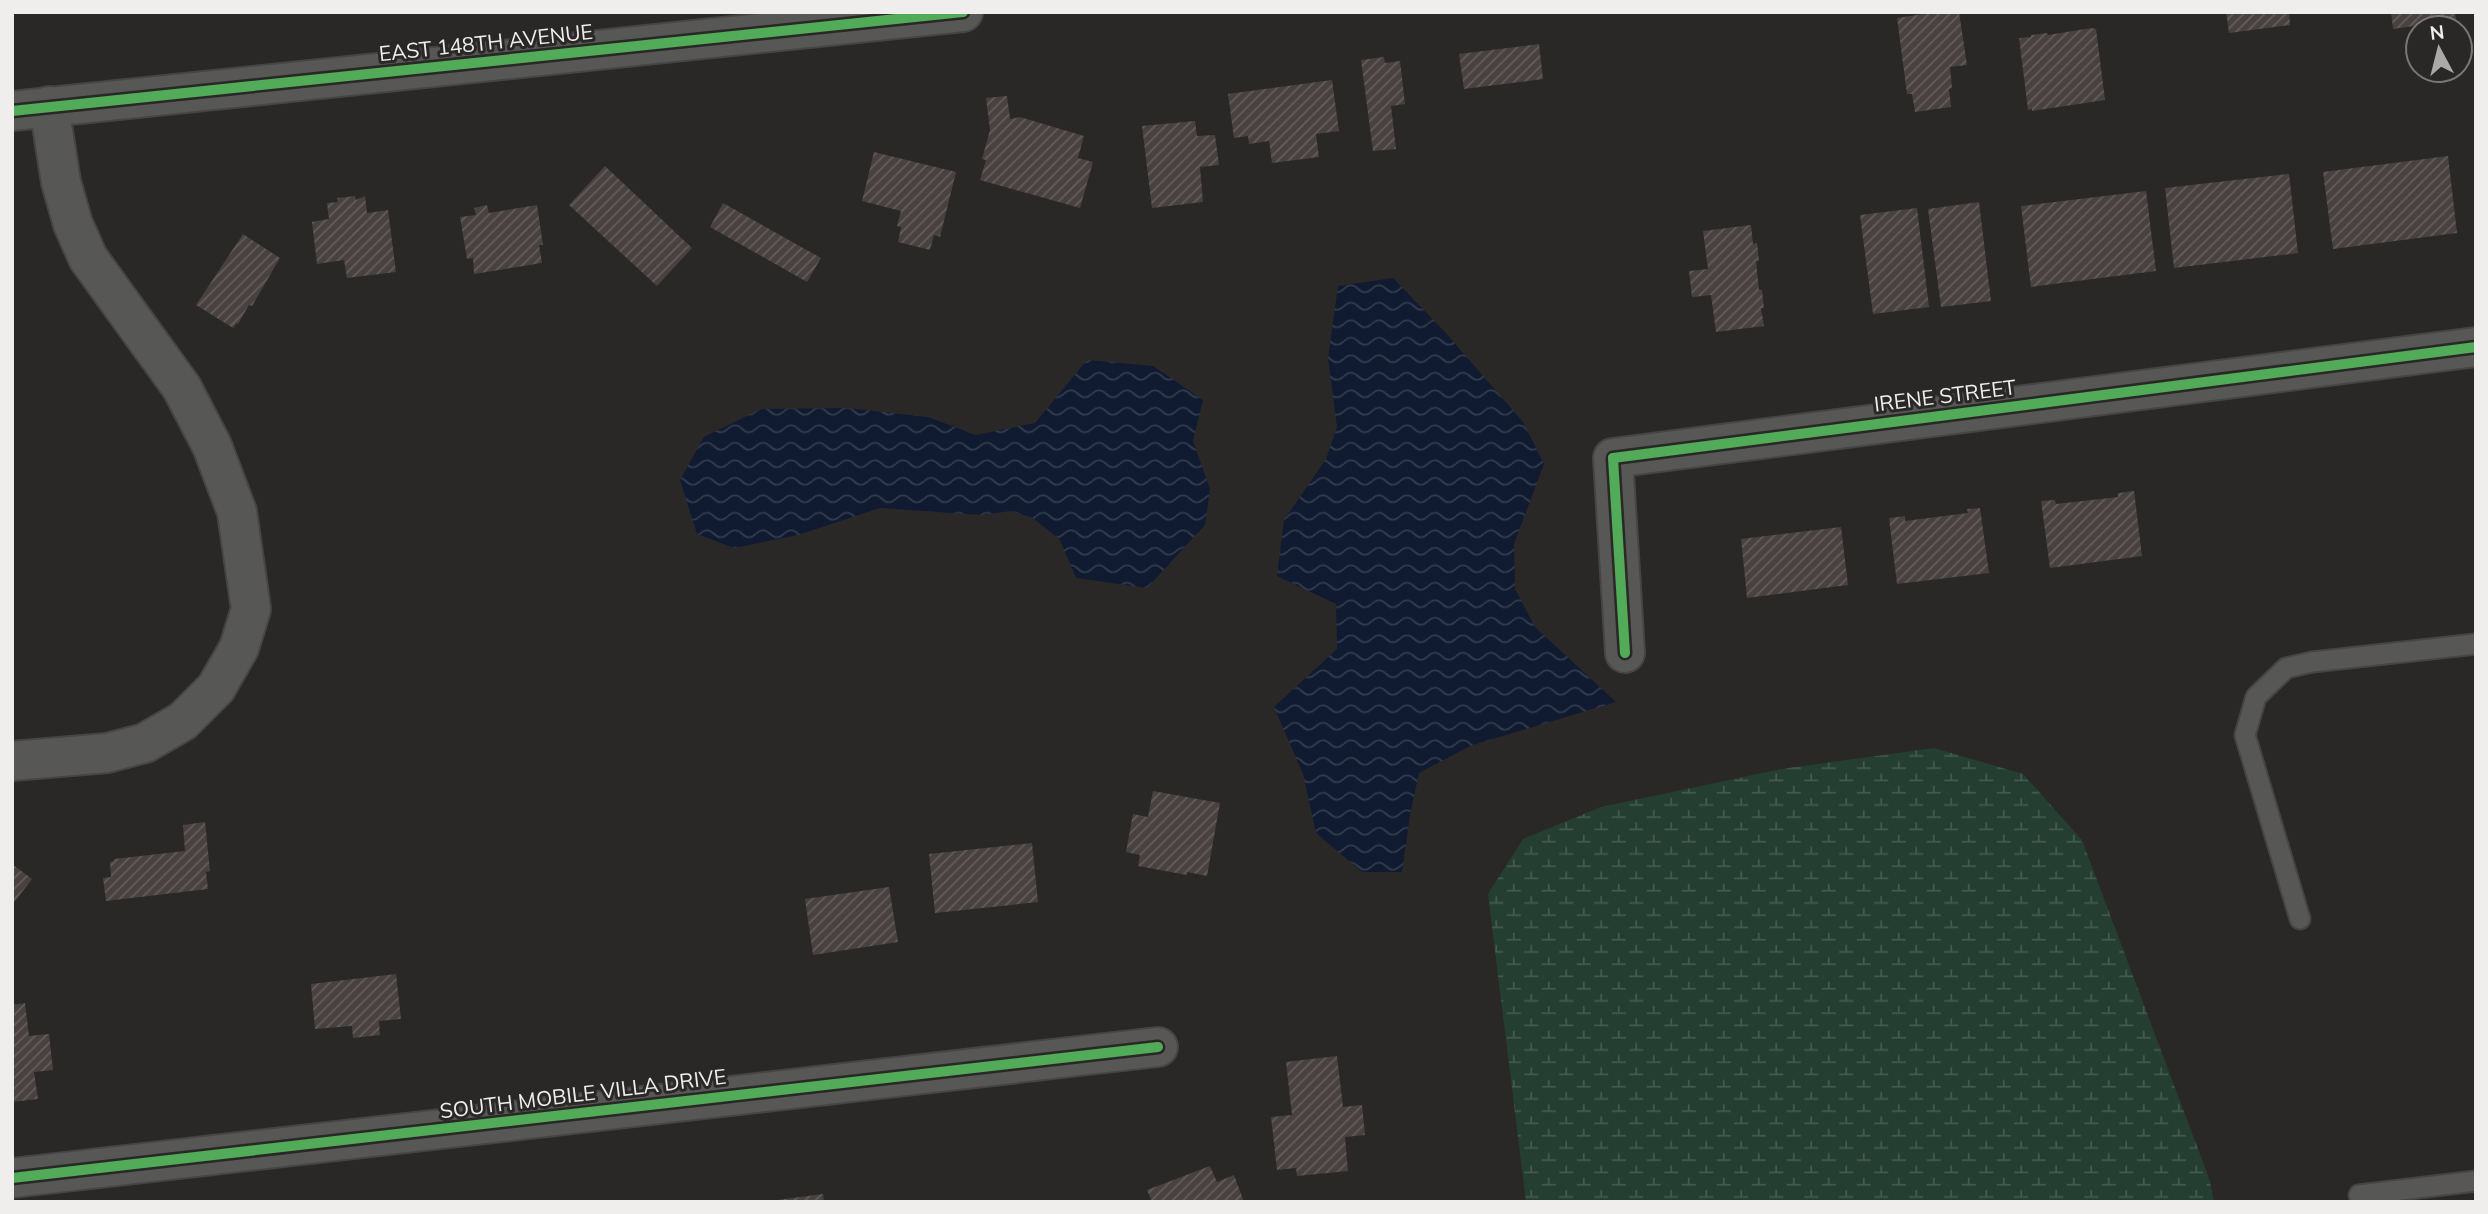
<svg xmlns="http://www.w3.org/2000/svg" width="2488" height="1214" font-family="Mulish,sans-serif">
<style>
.wetland{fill:url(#wetland-marsh)}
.water{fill:url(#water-waves)}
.building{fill:url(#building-hatch)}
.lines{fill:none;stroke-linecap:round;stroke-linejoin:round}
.service-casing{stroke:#464544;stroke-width:23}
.minor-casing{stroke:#464544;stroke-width:42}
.service{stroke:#575756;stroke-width:19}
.minor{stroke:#575756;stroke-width:38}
.cycleway-casing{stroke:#2a2826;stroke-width:15}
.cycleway{stroke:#51ab58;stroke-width:10}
.labels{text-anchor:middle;stroke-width:6;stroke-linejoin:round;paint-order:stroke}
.street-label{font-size:21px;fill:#efeeec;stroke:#2a2826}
</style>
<defs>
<pattern id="wetland-marsh" width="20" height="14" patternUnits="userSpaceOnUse" patternTransform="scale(1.75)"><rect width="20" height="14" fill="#243e32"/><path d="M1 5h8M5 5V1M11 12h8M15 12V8" fill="none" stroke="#445a50"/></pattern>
<pattern id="water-waves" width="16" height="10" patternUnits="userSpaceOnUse" patternTransform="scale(1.75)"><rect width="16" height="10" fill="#101a30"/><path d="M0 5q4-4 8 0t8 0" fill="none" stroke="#333c4e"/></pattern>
<pattern id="building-hatch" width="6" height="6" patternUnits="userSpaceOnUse" patternTransform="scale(1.75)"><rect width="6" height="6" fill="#484140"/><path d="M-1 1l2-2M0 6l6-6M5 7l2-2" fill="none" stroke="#635d5c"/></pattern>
</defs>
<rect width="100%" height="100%" fill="#292827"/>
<!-- wetland -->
<polygon class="wetland" points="1934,748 2023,774 2082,840 2210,1181 2214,1202 1526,1202 1488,894 1523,839 1601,807 1781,769"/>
<!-- water -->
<g class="water">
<polygon points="1393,278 1445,332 1523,422 1544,464 1514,544 1515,589 1535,627 1616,702 1470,746 1419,773 1410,815 1402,872 1362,872 1316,833 1303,774 1274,707 1337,649 1336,604 1277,576 1284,520 1326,459 1337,427 1328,358 1338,286"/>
<polygon points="1087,360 1153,366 1203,400 1193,441 1210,489 1205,525 1147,588 1076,578 1060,540 1033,518 1011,511 981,515 880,508 798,535 734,548 697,534 680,480 704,437 761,409 846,408 928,417 976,435 1035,423"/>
</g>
<!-- building -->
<g class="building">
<polygon points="1936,12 1959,12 1967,65 1950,67 1952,88 1949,89 1951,107 1915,112 1912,94 1907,94 1897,18"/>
<polygon points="2226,12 2289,12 2290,25 2229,33"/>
<polygon points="2391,12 2455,12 2456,20 2393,29"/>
<polygon points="2092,28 2096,29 2105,100 2032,111 2032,109 2028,110 2019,38 2031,37 2031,35 2047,33 2048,35"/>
<polygon points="1539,44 1543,79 1464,89 1459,54"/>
<polygon points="1384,57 1385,63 1400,61 1405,104 1391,106 1396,149 1373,151 1361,60"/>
<polygon points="1332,80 1339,131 1316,134 1319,157 1272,163 1269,141 1249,144 1248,136 1234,138 1228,94"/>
<polygon points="1007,96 1010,119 1020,117 1084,136 1078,158 1093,162 1080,208 980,180 986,160 982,159 990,130 986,98"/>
<polygon points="1195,121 1197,136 1215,135 1219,165 1200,167 1203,202 1152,208 1142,126"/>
<polygon points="874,152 956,172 940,237 934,235 930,250 898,242 901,227 897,226 901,211 862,201"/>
<polygon points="2448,156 2457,233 2333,249 2323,172"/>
<polygon points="605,166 692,248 657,286 569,205"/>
<polygon points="2289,174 2298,253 2174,268 2165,188"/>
<polygon points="2146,191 2156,271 2031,287 2021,206"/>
<polygon points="355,196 356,200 365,196 367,213 388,210 396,272 347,278 344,260 317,264 312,222 329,219 327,203 338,202 337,198"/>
<polygon points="1979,202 1991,301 1941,307 1928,209"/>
<polygon points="723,203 821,258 807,282 710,227"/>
<polygon points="487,205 489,213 537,205 543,245 539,245 542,263 474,274 473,258 467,259 460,217 476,215 474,208"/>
<polygon points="1917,208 1929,307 1873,314 1860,215"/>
<polygon points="1751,225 1753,244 1757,243 1759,261 1756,261 1759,290 1762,290 1764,308 1761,308 1764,326 1716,332 1711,295 1692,297 1689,271 1708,269 1703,231"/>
<polygon points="243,234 280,258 252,306 249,305 238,324 237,323 233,328 196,305"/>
<polygon points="2134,491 2142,556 2050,568 2041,501 2055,500 2056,504 2118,497 2118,493"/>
<polygon points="1980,508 1989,573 1897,584 1889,518 1905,516 1905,521 1968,513 1967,509"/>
<polygon points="1841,527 1848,585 1747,598 1741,539"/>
<polygon points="1153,791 1220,803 1207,876 1187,872 1187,875 1138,866 1140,855 1126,852 1133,814 1148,817"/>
<polygon points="205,822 210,871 206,872 208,889 106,901 103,878 111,877 110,862 114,861 114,859 185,851 183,825"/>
<polygon points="1032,843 1038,902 935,913 929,854"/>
<polygon points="12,864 32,879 12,905"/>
<polygon points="889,887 898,942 813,955 805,899"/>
<polygon points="396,974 401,1019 379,1021 380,1035 353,1038 352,1026 315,1029 311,984"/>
<polygon points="25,1003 29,1036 49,1034 53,1070 34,1072 38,1099 12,1102 12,1005"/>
<polygon points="1337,1056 1343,1107 1362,1105 1365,1135 1345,1137 1348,1171 1297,1176 1296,1168 1277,1170 1271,1117 1292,1115 1286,1062"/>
<polygon points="1210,1166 1217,1182 1234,1175 1244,1202 1152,1202 1147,1190"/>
<polygon points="823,1194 824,1202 777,1202 777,1200"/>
</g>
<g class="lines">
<defs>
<g id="service">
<polyline points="2300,919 2245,735 2256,697 2286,668 2312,662 2476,644"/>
<polyline points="2359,1195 2476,1181"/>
</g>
<g id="minor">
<polyline points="12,111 963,12"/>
<polyline points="1625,653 1613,458 2476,347"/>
<polyline points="12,761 107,753 145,743 183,721 216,688 239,648 251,609 237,512 212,446 182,388 88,258 73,224 61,182 49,106"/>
<polyline points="12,1178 1158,1047"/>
</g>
</defs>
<!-- service casing -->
<use href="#service" class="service-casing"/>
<!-- minor casing -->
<use href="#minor" class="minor-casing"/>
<!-- service -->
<use href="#service" class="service"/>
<!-- minor -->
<use href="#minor" class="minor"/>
<defs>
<g id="cycleway">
<polyline points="12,111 963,12"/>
<polyline points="1625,653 1613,458 2476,347"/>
<polyline points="12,1178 1158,1047"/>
</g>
</defs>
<!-- cycleway casing -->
<use href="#cycleway" class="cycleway-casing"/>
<!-- cycleway -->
<use href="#cycleway" class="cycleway"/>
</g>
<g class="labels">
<!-- street labels -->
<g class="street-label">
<text transform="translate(486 43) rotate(-6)" y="7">EAST 148TH AVENUE</text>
<text transform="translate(1945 396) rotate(-7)" y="7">IRENE STREET</text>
<text transform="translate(583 1094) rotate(-7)" y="7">SOUTH MOBILE VILLA DRIVE</text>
</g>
</g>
<!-- border -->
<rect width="2488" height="1214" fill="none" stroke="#efeeec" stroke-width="28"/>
<!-- north arrow -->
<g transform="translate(2439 49) rotate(353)"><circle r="33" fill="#2a2826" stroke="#797775" stroke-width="2"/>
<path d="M0-5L12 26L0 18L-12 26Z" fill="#aaa9a7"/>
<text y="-10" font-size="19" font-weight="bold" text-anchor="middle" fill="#efeeec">N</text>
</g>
</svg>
